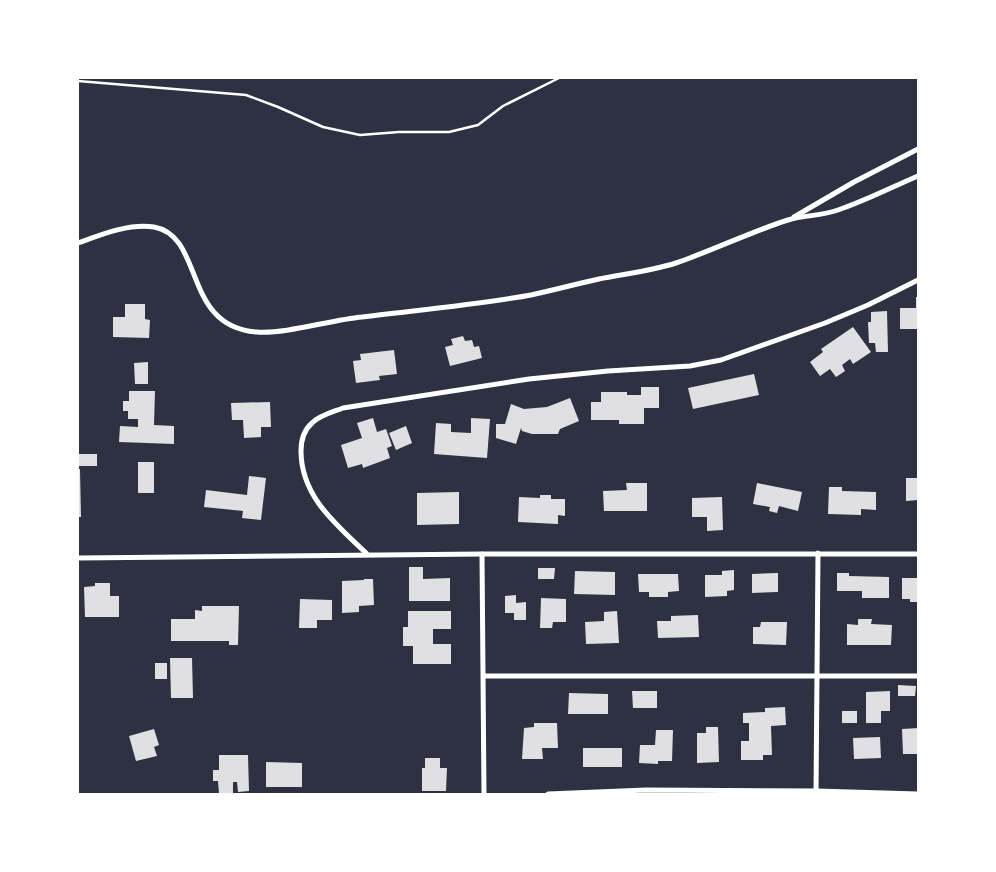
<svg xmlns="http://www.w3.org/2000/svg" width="996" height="872" viewBox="0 0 996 872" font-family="Arial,sans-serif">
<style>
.building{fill:#e0e0e3}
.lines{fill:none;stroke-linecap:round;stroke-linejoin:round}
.path{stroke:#fff;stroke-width:2.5}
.minor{stroke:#fff;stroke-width:5}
</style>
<rect width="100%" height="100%" fill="#2d3142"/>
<!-- building -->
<g class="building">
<polygon points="916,297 918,297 918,329 900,329 900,308 916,308"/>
<polygon points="125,304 145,304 145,319 150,320 149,338 113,337 113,317 125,317"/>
<polygon points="887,311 888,352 876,352 875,343 869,343 868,322 871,322 871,312"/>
<polygon points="853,327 871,352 853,364 850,359 842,365 845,371 836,377 830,369 820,376 810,362 823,352 821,349"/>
<polygon points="463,336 465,341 472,340 474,347 479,346 482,358 450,366 445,347 453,345 451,339"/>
<polygon points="394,350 397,374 379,376 380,380 356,383 353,361 361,360 360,354"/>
<polygon points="148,362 148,384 135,384 134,363"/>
<polygon points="754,374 759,395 693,409 688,388"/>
<polygon points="641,387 659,387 659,408 644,408 644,424 619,424 619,420 591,420 591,402 601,402 601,392 627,392 627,395 641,395"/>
<polygon points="129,391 155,391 154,425 174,426 174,444 119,442 120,426 138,427 138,419 128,419 128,411 123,411 123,401 129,401"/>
<polygon points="570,398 579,421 560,429 558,434 532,434 522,431 521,428 516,444 496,438 496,424 505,424 511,404 524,409 547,407"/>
<polygon points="270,402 271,427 261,427 261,437 244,438 243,420 232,420 231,403"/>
<polygon points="373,418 377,432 386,429 392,446 387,448 390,458 363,468 362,464 348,468 341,445 362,438 357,423"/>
<polygon points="471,418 490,419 487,458 434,454 436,423 451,424 451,432 471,433"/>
<polygon points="406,426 412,443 396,450 389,433"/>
<rect x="78" y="454" width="19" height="12"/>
<rect x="138" y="462" width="16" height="31"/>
<polygon points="78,469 80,469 81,517 78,517"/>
<polygon points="249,476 266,478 261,520 242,518 243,511 204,507 206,490 247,495"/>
<polygon points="906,478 918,478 918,500 906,501"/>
<polygon points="626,483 647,483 647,511 604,511 603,491 627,490"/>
<polygon points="757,483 802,492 798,511 779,506 777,513 769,511 770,507 753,504"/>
<polygon points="829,487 842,487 842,491 876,492 876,510 861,509 861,515 828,514"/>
<polygon points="459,492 459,524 417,525 417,493"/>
<polygon points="540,495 551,495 551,499 565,499 565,516 558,515 558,524 518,522 519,497 540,498"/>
<polygon points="722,497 723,530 707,531 707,517 692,517 692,498"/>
<polygon points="409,567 423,567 423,579 450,578 450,601 409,601"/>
<polygon points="538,568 555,568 554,579 538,579"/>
<polygon points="734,570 734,590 727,591 727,596 705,597 705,575 722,575 722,571"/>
<polygon points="575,571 615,572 615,595 574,594"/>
<polygon points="778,573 778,592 752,593 752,574"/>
<polygon points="837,573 849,573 849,576 889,577 889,598 862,598 862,591 837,591"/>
<polygon points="638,574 678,574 679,591 668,592 668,597 649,597 649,592 639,592"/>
<polygon points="902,578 918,578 918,602 910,602 910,599 902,599"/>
<polygon points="364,579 373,579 374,605 359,606 359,612 342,613 342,581 364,580"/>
<polygon points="95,583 110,583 110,596 119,596 119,617 85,617 84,587 95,586"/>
<polygon points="516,595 516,603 526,602 526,620 514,620 514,613 505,613 505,596"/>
<polygon points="541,598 566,599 566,622 553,622 552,628 540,628"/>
<polygon points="300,599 332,600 332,620 317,620 317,628 299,628"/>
<polygon points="202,606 239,606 238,645 229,645 229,641 171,641 171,619 195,619 195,610 202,611"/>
<polygon points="408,611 451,611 451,629 433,629 433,644 451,644 451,664 413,664 413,646 403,646 403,627 408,627"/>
<polygon points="617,611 619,643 586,644 585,622 604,621 604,612"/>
<polygon points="698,615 699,637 658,638 657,621 671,621 671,616"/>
<polygon points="858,619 872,619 871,624 892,625 891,645 847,645 847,624 858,625"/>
<polygon points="761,622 787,622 786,645 753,644 753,627 760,627"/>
<polygon points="170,658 192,658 193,698 171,698"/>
<rect x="155" y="663" width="12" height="16"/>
<polygon points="898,685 916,686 915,696 898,696"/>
<polygon points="632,691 657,691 657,708 633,708"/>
<polygon points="890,691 890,711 881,711 881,723 866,723 866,692"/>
<polygon points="569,693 608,694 608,714 568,714"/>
<polygon points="785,707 786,725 771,726 772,755 763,755 763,760 741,760 741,741 749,741 749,723 743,723 743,713 765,712 765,708"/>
<rect x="842" y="711" width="15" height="12"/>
<polygon points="534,723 557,723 558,748 542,748 543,759 522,759 524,728 534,727"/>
<polygon points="706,727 718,727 719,762 697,763 697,733 706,733"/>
<polygon points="918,728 918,754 903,754 902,729"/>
<polygon points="154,729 159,745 154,747 157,756 136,761 129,736"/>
<polygon points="656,730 673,730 672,761 658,761 658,764 639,763 640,745 655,745"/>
<polygon points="880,737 881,758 854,759 853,738"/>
<rect x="583" y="748" width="39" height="19"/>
<polygon points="219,755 248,755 249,791 238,792 237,782 233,782 233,794 219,794 218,781 213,781 213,770 219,770"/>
<polygon points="425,758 440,758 440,768 447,768 446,791 422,791 422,768 425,768"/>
<polygon points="266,762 302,763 302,787 266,787"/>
</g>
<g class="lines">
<!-- path -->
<polyline class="path" points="78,81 246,95 278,107 323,127 360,135 399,132 449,132 478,125 503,106 559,78"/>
<!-- minor -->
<g class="minor">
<polyline points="794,217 854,182 918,149"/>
<path d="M78 243C100 235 129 223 154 227 205 236 182 327 257 332 287 334 330 320 362 317 418 310 475 305 531 295 554 290 576 284 599 279 624 274 651 271 676 263 714 250 750 232 788 220 804 215 822 216 838 210 865 201 892 187 918 176"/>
<path d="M367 554C337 525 301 497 301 451 301 441 304 430 312 423 320 415 333 412 343 408L529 379 608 371 690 366 721 360 825 323 868 305 918 280"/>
<polyline points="482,554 484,794"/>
<polyline points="78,558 482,554 918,554"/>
<polyline points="484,676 918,676"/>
<polyline points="548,794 646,790 816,791 918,794"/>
<polyline points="816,794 818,553"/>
</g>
</g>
<!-- border -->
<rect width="996" height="872" fill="none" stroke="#ffffff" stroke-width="158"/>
</svg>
